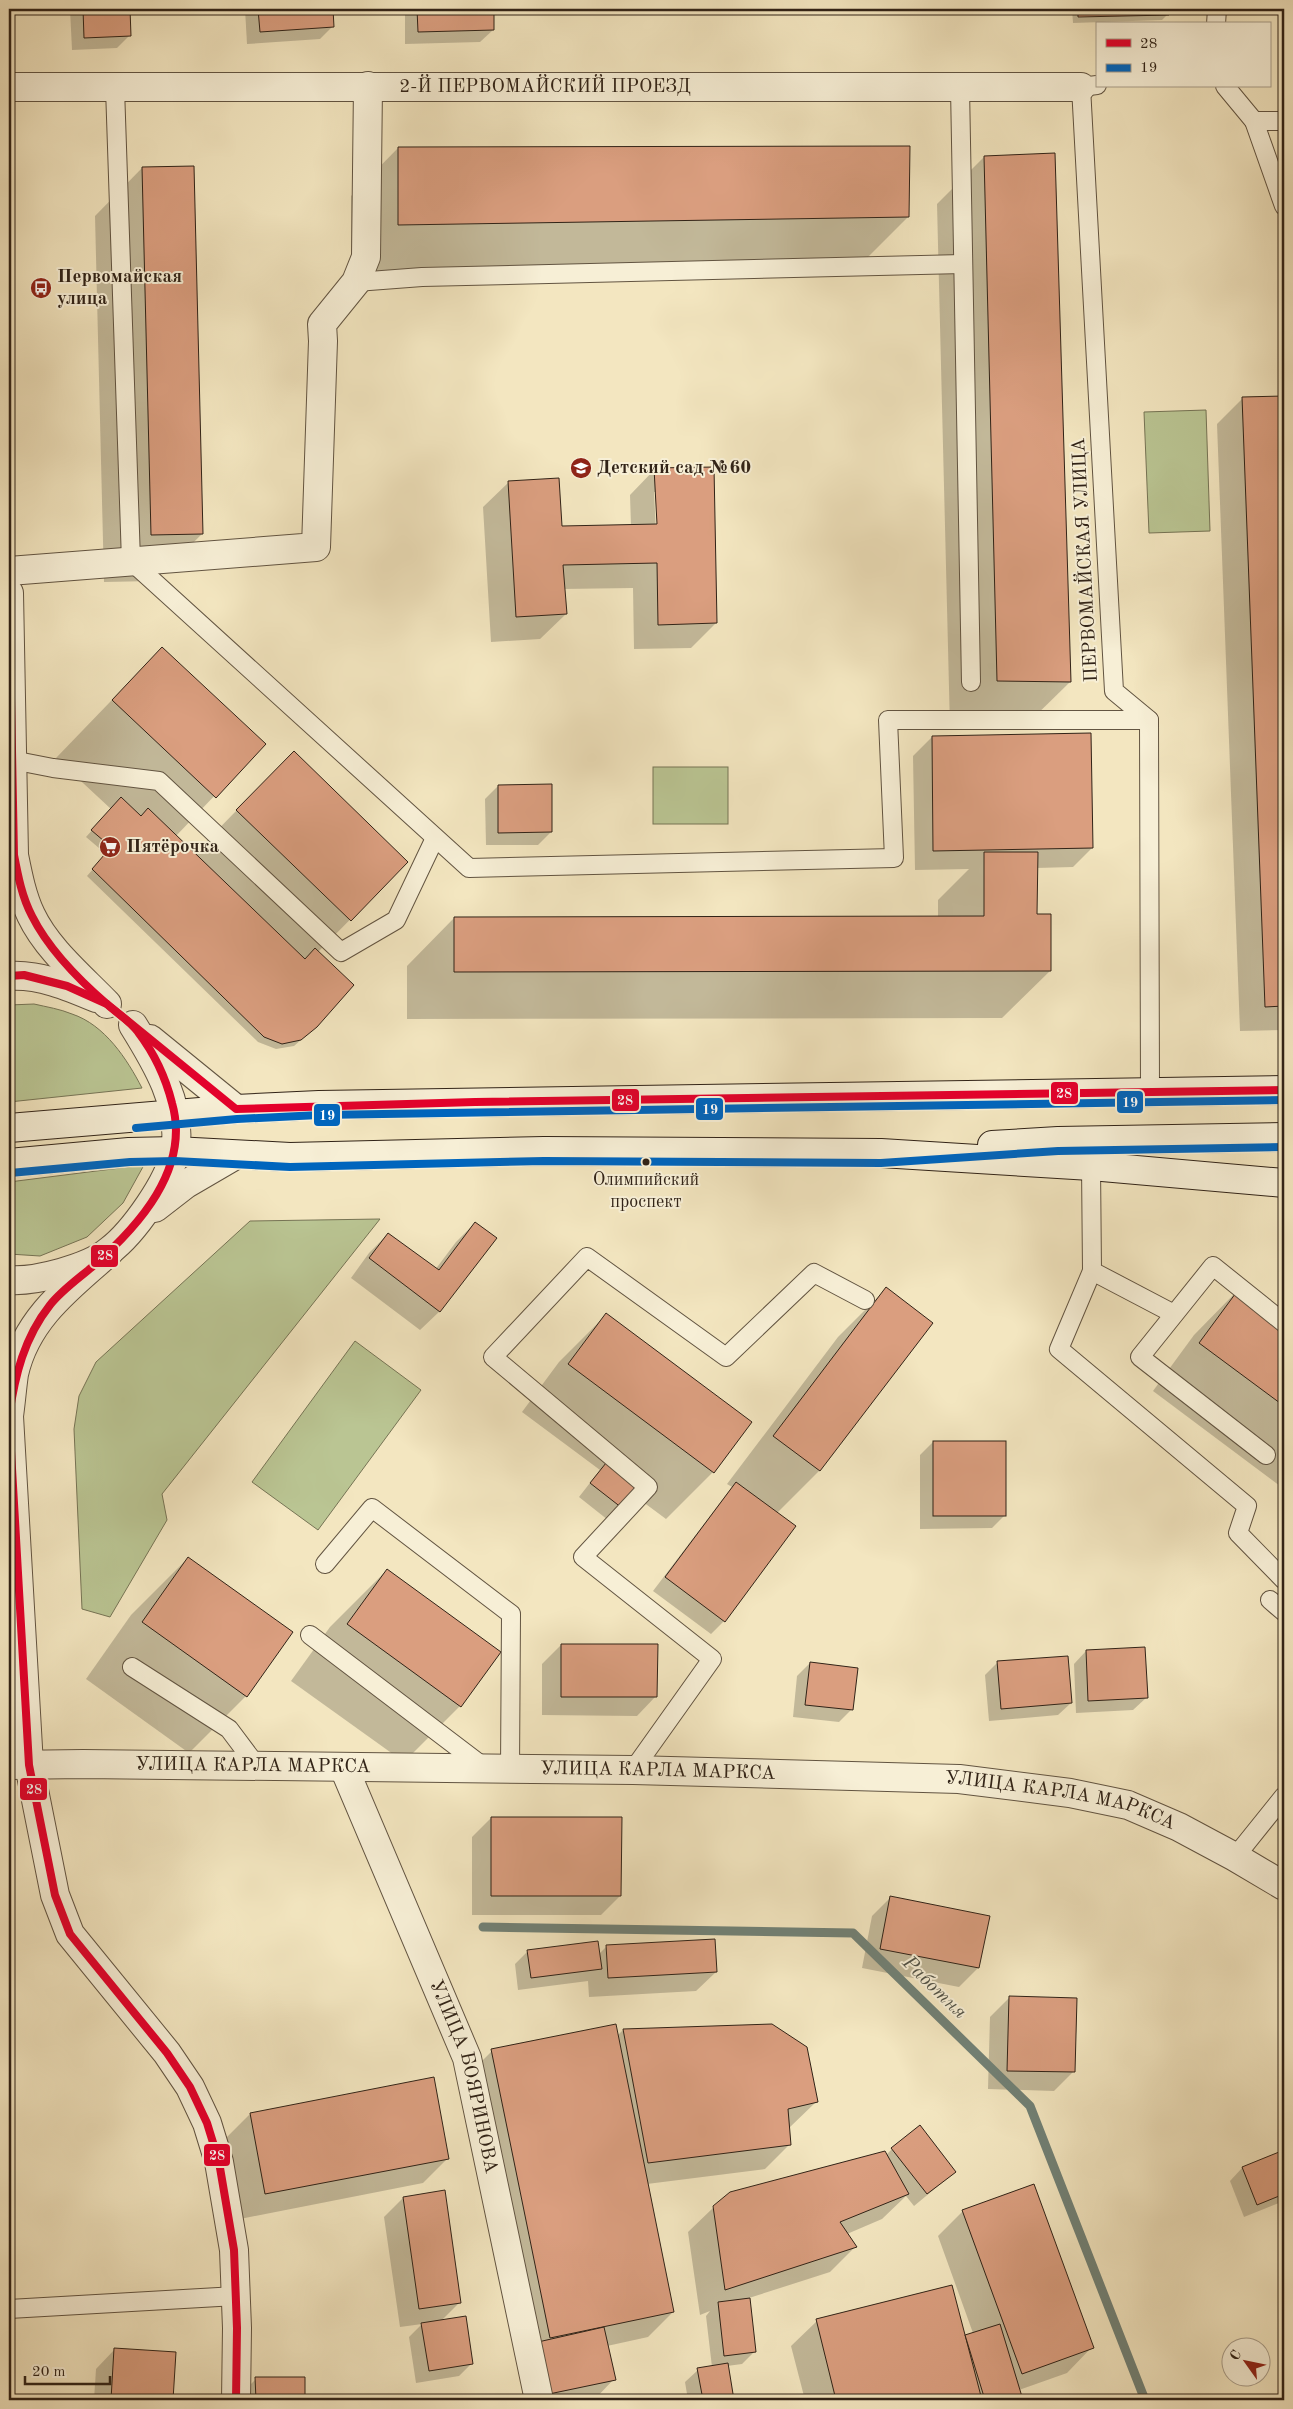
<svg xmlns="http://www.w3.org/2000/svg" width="1293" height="2409" viewBox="0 0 1293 2409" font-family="'Old Standard TT',serif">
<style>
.green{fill:#bac593;stroke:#767455}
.shadow{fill:#0003;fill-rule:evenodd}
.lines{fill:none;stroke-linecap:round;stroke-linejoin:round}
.stream{stroke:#718176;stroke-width:9}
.building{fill:#da9e7f;stroke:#312317}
.service-casing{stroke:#625441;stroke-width:20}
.minor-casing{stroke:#625441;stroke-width:30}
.tertiary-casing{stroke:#625441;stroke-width:30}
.secondary-casing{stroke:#312317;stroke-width:30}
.service{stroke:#f7efd6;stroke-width:18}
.minor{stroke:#f7efd6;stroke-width:28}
.tertiary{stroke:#f7efd6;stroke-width:28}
.secondary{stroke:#f7efd6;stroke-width:28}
.bus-1-casing{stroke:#f7efd6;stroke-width:11}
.bus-2-casing{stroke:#f7efd6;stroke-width:11}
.bus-1{stroke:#e4002b;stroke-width:8}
.bus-2{stroke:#0065bd;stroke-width:8}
.bus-dot{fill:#312317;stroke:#f7efd6;stroke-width:2}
.labels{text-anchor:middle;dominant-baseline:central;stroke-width:4;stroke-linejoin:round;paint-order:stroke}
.bus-label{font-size:18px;fill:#312317;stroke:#f7efd6}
.street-label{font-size:19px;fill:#312317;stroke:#f7efd6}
.poi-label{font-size:19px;font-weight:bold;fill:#312317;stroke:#f7efd6;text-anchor:start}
.water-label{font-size:20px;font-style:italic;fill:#515246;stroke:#f7efd6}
.line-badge{stroke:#f7efd6;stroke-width:2}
.badge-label{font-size:14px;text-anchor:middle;font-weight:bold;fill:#fff}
</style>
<rect width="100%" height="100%" fill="#f3e6c0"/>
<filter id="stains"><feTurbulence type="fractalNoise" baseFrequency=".004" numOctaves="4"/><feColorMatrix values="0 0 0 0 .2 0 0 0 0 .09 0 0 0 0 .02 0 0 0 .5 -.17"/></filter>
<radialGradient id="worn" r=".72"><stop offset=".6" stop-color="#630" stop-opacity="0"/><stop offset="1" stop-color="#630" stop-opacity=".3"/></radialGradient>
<!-- green -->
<g class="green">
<polygon points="1206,410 1210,531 1149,533 1144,412"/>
<rect x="653" y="767" width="75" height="57"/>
<path d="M34 1004C47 1007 60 1009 72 1014 105 1025 127 1059 142 1088L9 1102V1005Z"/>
<polygon points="144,1165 123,1203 87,1237 40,1256 9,1254 9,1182"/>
<polygon points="380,1219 162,1494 167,1520 110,1617 82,1609 74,1429 79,1396 96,1362 250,1221"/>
<polygon points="355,1341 421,1390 318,1530 252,1482"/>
</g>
<!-- shadow -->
<g class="shadow">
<polygon points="70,9 128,9 129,36 117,48 72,50"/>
<polygon points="245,9 332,9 333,26 320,39 247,44"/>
<polygon points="405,9 492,9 493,30 480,42 405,44"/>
<polygon points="1072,9 1168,9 1168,14 1162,20 1073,23"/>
<polygon points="398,148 908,217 861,264 351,272 351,196"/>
<polygon points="984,157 1070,682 1022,729 950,728 937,204"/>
<polygon points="142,168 202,534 154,581 104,582 95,216"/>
<polygon points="1284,398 1284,1030 1240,1031 1217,424 1242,399"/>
<path d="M655 469 716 623 691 648 634 649 633 588 563 589 566 614 540 639 491 642 483 507 509 482 560 528 631 526 630 495ZM654 492H657L658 530 656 531Z"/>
<polygon points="162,648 264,744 175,837 194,854 238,809 407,862 318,952 309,1033 294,1046 276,1049 258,1042 87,876 106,854 86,837 111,809 56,758"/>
<polygon points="932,737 1092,848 1073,867 1036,868 1036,915 1050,971 1002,1018 407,1019 407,966 454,918 938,917 938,900 969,869 915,870 913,756"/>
<polygon points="498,786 551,832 538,845 486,845 485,799"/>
<polygon points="475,1223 440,1311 420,1330 351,1278 369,1253 388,1234 435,1270 456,1242"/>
<polygon points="1241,1287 1284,1319 1284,1489 1153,1391 1194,1335"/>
<polygon points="886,1289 931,1323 819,1471 777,1513 794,1526 724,1621 711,1634 653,1591 732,1487 727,1484 838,1337"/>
<polygon points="606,1315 713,1472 666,1519 631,1493 608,1520 579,1497 600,1470 522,1412 559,1362"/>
<polygon points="933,1442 1004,1516 992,1528 920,1529 920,1455"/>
<polygon points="188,1558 246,1696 189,1753 86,1679 131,1615"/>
<polygon points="387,1570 460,1706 404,1762 291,1681 330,1627"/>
<polygon points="561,1645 656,1696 637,1716 542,1715 542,1664"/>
<polygon points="1086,1651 1146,1698 1133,1710 1076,1713 1074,1664"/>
<polygon points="998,1662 1071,1703 1058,1715 989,1721 985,1675"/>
<polygon points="810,1663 852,1709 839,1722 793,1717 797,1676"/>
<polygon points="491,1818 620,1896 601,1915 472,1915 472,1837"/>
<polygon points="891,1897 978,1968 959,1987 862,1968 872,1916"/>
<polygon points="607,1946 716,1972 696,1991 589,1997 588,1981 518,1990 515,1964 528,1951 599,1954"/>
<polygon points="1009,1998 1073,2072 1054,2091 988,2089 990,2017"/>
<polygon points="1284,2014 1284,2027 1281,2018"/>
<polygon points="623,2030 816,2102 789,2128 790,2144 765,2169 647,2184 673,2312 648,2337 607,2346 614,2379 595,2399 528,2400 467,2076 492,2051 617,2036"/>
<polygon points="250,2114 448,2158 423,2183 240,2219 225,2139"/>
<polygon points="892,2149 955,2172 914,2206 906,2196 882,2219 847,2234 855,2247 830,2272 749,2298 755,2351 742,2364 727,2366 733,2400 688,2400 685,2382 698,2370 712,2367 706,2316 710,2311 700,2315 688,2232 714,2207 886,2155"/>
<polygon points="1284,2152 1284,2201 1244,2217 1230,2181 1242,2168"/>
<polygon points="444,2192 460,2302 441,2321 472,2363 459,2376 416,2383 409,2337 422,2324 400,2327 384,2217 403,2198"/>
<polygon points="963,2211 1092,2347 1067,2373 1019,2390 1022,2400 805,2400 791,2346 817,2321 964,2337 973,2333 938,2236"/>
<polygon points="115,2349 174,2353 171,2400 94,2400 96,2369"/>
<polygon points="304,2378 304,2400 237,2400 237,2398 256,2379"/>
</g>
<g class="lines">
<!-- stream -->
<polyline class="stream" points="483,1927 853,1933 1030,2106 1145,2400"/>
</g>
<!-- building -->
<g class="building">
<polygon points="83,9 130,9 131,36 84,38"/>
<polygon points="258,9 333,9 334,27 260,32"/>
<polygon points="417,9 494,9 494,30 418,32"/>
<polygon points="1078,9 1169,9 1169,15 1078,17"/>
<polygon points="910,146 909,217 398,225 398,147"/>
<polygon points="1055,153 1071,682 997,681 984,156"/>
<polygon points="194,166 203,534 151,535 142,167"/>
<polygon points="1284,396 1284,1006 1265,1007 1242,397"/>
<polygon points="714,467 717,623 658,625 657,563 563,565 567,614 516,617 508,481 559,478 562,526 657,524 654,468"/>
<polygon points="162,647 266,744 216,798 112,700"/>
<polygon points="1091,733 1093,848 933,851 932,736"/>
<polygon points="294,751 408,862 351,921 236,810"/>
<polygon points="552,784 552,832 498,833 498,785"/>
<polygon points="121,797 141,816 148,808 305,959 315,948 354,985 317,1027 301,1040 282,1044 264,1037 92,869 111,847 91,830"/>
<polygon points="984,852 1038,852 1037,914 1051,914 1051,971 454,972 454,917 984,916"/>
<polygon points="475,1222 497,1238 440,1312 369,1258 388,1233 439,1270"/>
<polygon points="1241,1286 1284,1317 1284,1406 1199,1343"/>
<polygon points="886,1287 933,1323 820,1471 773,1436"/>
<polygon points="606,1313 752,1422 714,1473 568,1364"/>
<rect x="933" y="1441" width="73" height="75"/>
<polygon points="610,1458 642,1483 622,1508 590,1483"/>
<polygon points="736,1482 796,1526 725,1622 665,1577"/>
<polygon points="188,1557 293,1632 247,1697 142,1622"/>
<polygon points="387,1569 501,1652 461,1707 347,1624"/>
<polygon points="561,1644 658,1644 657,1697 561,1697"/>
<polygon points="1145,1647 1148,1698 1088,1701 1086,1650"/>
<polygon points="1068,1656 1072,1703 1001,1709 997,1661"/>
<polygon points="810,1662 858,1668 853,1710 805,1705"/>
<polygon points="491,1817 622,1817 621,1896 491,1896"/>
<polygon points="890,1896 990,1916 979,1968 880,1949"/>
<polygon points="715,1939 717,1972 608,1978 606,1945"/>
<polygon points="598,1941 602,1969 531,1978 527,1950"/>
<polygon points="1009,1996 1077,1998 1075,2072 1007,2071"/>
<polygon points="616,2024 674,2312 550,2338 491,2049"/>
<polygon points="772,2024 807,2047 818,2102 788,2109 791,2145 648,2163 623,2029"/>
<polygon points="434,2077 449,2159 265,2194 250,2113"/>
<polygon points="920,2125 956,2172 927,2194 891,2148"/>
<polygon points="1284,2150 1284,2194 1257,2205 1242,2167"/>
<polygon points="885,2151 909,2194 840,2222 857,2247 725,2290 713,2206 730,2192"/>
<polygon points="1034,2184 1094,2348 1022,2374 962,2210"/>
<polygon points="445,2190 461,2303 419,2309 403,2197"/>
<polygon points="952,2285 982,2400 836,2400 816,2319"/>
<polygon points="750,2298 756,2352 724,2356 718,2302"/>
<polygon points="466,2316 473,2364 429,2371 421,2323"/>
<polygon points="1000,2324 1023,2400 985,2400 965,2335"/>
<polygon points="604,2327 616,2380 549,2394 538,2342"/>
<polygon points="114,2348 176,2352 173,2400 111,2400"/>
<polygon points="728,2363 734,2400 703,2400 697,2368"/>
<polygon points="255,2377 305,2377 305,2400 256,2400"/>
<rect x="9" y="2395" width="11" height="5"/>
</g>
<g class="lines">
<!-- service casing -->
<g class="service-casing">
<g id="service">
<polyline points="1216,24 1217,9"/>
<polyline points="1097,85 1081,87 1114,691 1149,720 1150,1092"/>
<polyline points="1225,86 1254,121 1284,121"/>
<polyline points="115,88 131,561 469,868 894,858 888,720 1149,720"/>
<polyline points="960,88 971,682"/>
<polyline points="1254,121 1284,206"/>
<polyline points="356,282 422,277 963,264"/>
<polyline points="12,760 53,768 159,781 341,952 396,920 435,838"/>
<polyline points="1091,1166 1092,1271 1174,1314"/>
<polyline points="1092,1271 1059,1349 1247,1506 1238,1533 1284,1580"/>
<polyline points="1266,1455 1140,1357 1213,1266 1284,1323"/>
<polyline points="325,1564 372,1508 511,1614 510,1769"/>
<polyline points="1270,1600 1284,1612"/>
<polyline points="310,1635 485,1768"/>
<polyline points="132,1667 229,1729 256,1765"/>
<polyline points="633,1770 712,1659 583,1557 648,1487 493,1357 587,1257 726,1357 814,1273 865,1300"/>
<polyline points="1235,1857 1284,1796"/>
<polyline points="9,2309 236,2296"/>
</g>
</g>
<!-- minor casing -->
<g class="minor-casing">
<g id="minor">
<path id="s1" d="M9 87H1081"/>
<polyline points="9,571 316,547 323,341 322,324 356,282 366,257 368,86"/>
<path id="s2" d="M9 1765 83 1764 633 1770 959 1779 1070 1793 1128 1805 1179 1827 1235 1857 1284 1886"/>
<path id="s3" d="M344 1768 467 2058 539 2400"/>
</g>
</g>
<!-- tertiary casing -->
<g class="tertiary-casing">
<g id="tertiary">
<path d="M9 593 14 855C18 875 22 896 31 915 47 949 81 977 107 1004"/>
<path d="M9 976C39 974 68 986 96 998"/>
<polyline points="150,1039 236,1109"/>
<polyline points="155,1208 186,1184 234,1156"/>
<path d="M109 1252C69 1287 26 1319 14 1374 12 1388 11 1402 9 1416L29 1765 55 1895 70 1934 167 2053 190 2087 207 2123 219 2162 234 2250 237 2328 236 2400"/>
<path d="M9 1280C35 1282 89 1268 109 1251 133 1233 170 1181 175 1151 183 1106 156 1062 133 1025"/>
</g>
</g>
<!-- secondary casing -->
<g class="secondary-casing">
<g id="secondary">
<polyline points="9,1128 236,1109 319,1105 1284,1090"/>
<polyline points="992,1145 1058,1141 1284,1137"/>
<polyline points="9,1163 129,1152 175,1151 290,1157 544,1151 881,1153 1091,1166 1284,1183"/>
</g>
</g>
<!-- service -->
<use href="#service" class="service"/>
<!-- minor -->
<use href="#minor" class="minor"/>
<!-- tertiary -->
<use href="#tertiary" class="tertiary"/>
<!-- secondary -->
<use href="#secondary" class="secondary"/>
<!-- bus-1 casing -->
<g class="bus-1-casing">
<g id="bus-1">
<path d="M9 593 14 855C18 876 22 897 32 916 49 950 79 980 108 1005 118 1014 130 1021 138 1032 154 1053 166 1079 172 1103 191 1169 138 1227 92 1267 78 1279 62 1290 50 1305 24 1338 15 1375 9 1416L29 1765 55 1895 70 1934 167 2053 190 2087 207 2123 219 2162 234 2250 237 2328 236 2400"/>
<polyline points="9,976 24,975 67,986 107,1004 236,1109 475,1102 1284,1090"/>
</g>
</g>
<!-- bus-2 casing -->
<g class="bus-2-casing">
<g id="bus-2">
<polyline points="136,1128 237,1119 319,1115 1284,1100"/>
<polyline points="10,1173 130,1162 175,1161 290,1167 544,1161 881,1163 1058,1151 1284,1147"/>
</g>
</g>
<!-- bus-1 -->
<use href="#bus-1" class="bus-1"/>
<!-- bus-2 -->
<use href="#bus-2" class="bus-2"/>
</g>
<!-- icons -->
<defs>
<g id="bus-disc" transform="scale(1.125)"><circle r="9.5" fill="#8f2418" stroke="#f7efd6"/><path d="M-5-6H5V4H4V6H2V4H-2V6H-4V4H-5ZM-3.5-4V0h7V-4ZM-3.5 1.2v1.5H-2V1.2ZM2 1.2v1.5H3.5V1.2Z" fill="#fff"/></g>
<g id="school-disc" transform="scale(1.125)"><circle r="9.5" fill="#8f2418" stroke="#f7efd6"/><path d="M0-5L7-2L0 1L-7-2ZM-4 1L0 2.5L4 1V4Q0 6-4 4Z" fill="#fff"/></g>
<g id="supermarket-disc" transform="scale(1.125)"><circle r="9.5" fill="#8f2418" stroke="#f7efd6"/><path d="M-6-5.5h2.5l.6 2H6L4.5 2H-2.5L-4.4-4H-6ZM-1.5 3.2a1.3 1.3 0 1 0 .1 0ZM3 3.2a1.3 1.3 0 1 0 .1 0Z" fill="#fff"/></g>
</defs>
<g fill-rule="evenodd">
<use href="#bus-disc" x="41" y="288"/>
<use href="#school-disc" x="581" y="468"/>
<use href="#supermarket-disc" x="110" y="847"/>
</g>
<!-- markers -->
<circle class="bus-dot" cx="646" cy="1162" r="4.5"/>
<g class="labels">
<!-- bus labels -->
<g class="bus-label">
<text x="646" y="1180">Олимпийский<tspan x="646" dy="22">проспект</tspan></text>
</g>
<!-- street labels -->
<g class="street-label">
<text stroke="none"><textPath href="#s1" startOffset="536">2-Й ПЕРВОМАЙСКИЙ ПРОЕЗД</textPath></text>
<text transform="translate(1086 560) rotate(-93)">ПЕРВОМАЙСКАЯ УЛИЦА</text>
<text stroke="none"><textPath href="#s2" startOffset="244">УЛИЦА КАРЛА МАРКСА</textPath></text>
<text stroke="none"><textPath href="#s2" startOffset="649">УЛИЦА КАРЛА МАРКСА</textPath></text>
<text stroke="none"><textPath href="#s2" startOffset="1054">УЛИЦА КАРЛА МАРКСА</textPath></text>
<text stroke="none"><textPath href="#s3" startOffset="332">УЛИЦА БОЯРИНОВА</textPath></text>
</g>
<!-- poi labels -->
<g class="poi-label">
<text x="57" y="277">Первомайская<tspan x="57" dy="22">улица</tspan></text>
<text x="597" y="468">Детский сад №60</text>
<text x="126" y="847">Пятёрочка</text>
</g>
<!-- water labels -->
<g class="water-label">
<text transform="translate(934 1988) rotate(44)">Работня</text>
</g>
</g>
<g class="line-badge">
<rect x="1050" y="1081" width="29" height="24" rx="5" fill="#e4002b"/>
<rect x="611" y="1088" width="29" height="24" rx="5" fill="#e4002b"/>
<rect x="1116" y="1090" width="28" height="24" rx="5" fill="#0065bd"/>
<rect x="695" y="1097" width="29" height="24" rx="5" fill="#0065bd"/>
<rect x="313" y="1103" width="28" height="24" rx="5" fill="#0065bd"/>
<rect x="90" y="1244" width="29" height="24" rx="5" fill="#e4002b"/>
<rect x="19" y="1777" width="29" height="24" rx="5" fill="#e4002b"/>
<rect x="203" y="2143" width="28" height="24" rx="5" fill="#e4002b"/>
</g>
<g class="badge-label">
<text x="1064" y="1098">28</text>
<text x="625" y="1105">28</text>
<text x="1130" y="1107">19</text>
<text x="710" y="1114">19</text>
<text x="327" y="1120">19</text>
<text x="105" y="1260">28</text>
<text x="34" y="1794">28</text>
<text x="217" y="2160">28</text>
</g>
<!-- margin -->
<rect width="1293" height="2409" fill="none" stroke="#f3e6c0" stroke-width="30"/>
<rect x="10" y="10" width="1273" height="2389" fill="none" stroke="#312317" stroke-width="2.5"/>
<rect x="15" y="15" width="1263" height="2379" fill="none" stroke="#312317"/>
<!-- legend -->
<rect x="1096" y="22" width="175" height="65" fill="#f7efd6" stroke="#a89d8a"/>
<rect x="1106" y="39" width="25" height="8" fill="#e4002b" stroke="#a89d8a"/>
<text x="1140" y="48" font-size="15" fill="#312317">28</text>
<rect x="1106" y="64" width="25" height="8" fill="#0065bd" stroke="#a89d8a"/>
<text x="1140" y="72" font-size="15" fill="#312317">19</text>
<!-- north arrow -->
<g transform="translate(1246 2362) rotate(303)"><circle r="24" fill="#f7efd6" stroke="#a89d8a"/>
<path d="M0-4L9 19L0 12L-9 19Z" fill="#8f2418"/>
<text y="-8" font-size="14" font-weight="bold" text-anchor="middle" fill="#312317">С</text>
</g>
<!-- scale -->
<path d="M25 2376v8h85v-8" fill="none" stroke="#312317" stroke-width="2.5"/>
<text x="32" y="2376" font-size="15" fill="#312317" stroke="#f7efd6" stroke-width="4" paint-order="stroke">20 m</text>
<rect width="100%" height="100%" filter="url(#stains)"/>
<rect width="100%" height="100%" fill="url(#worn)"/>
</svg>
